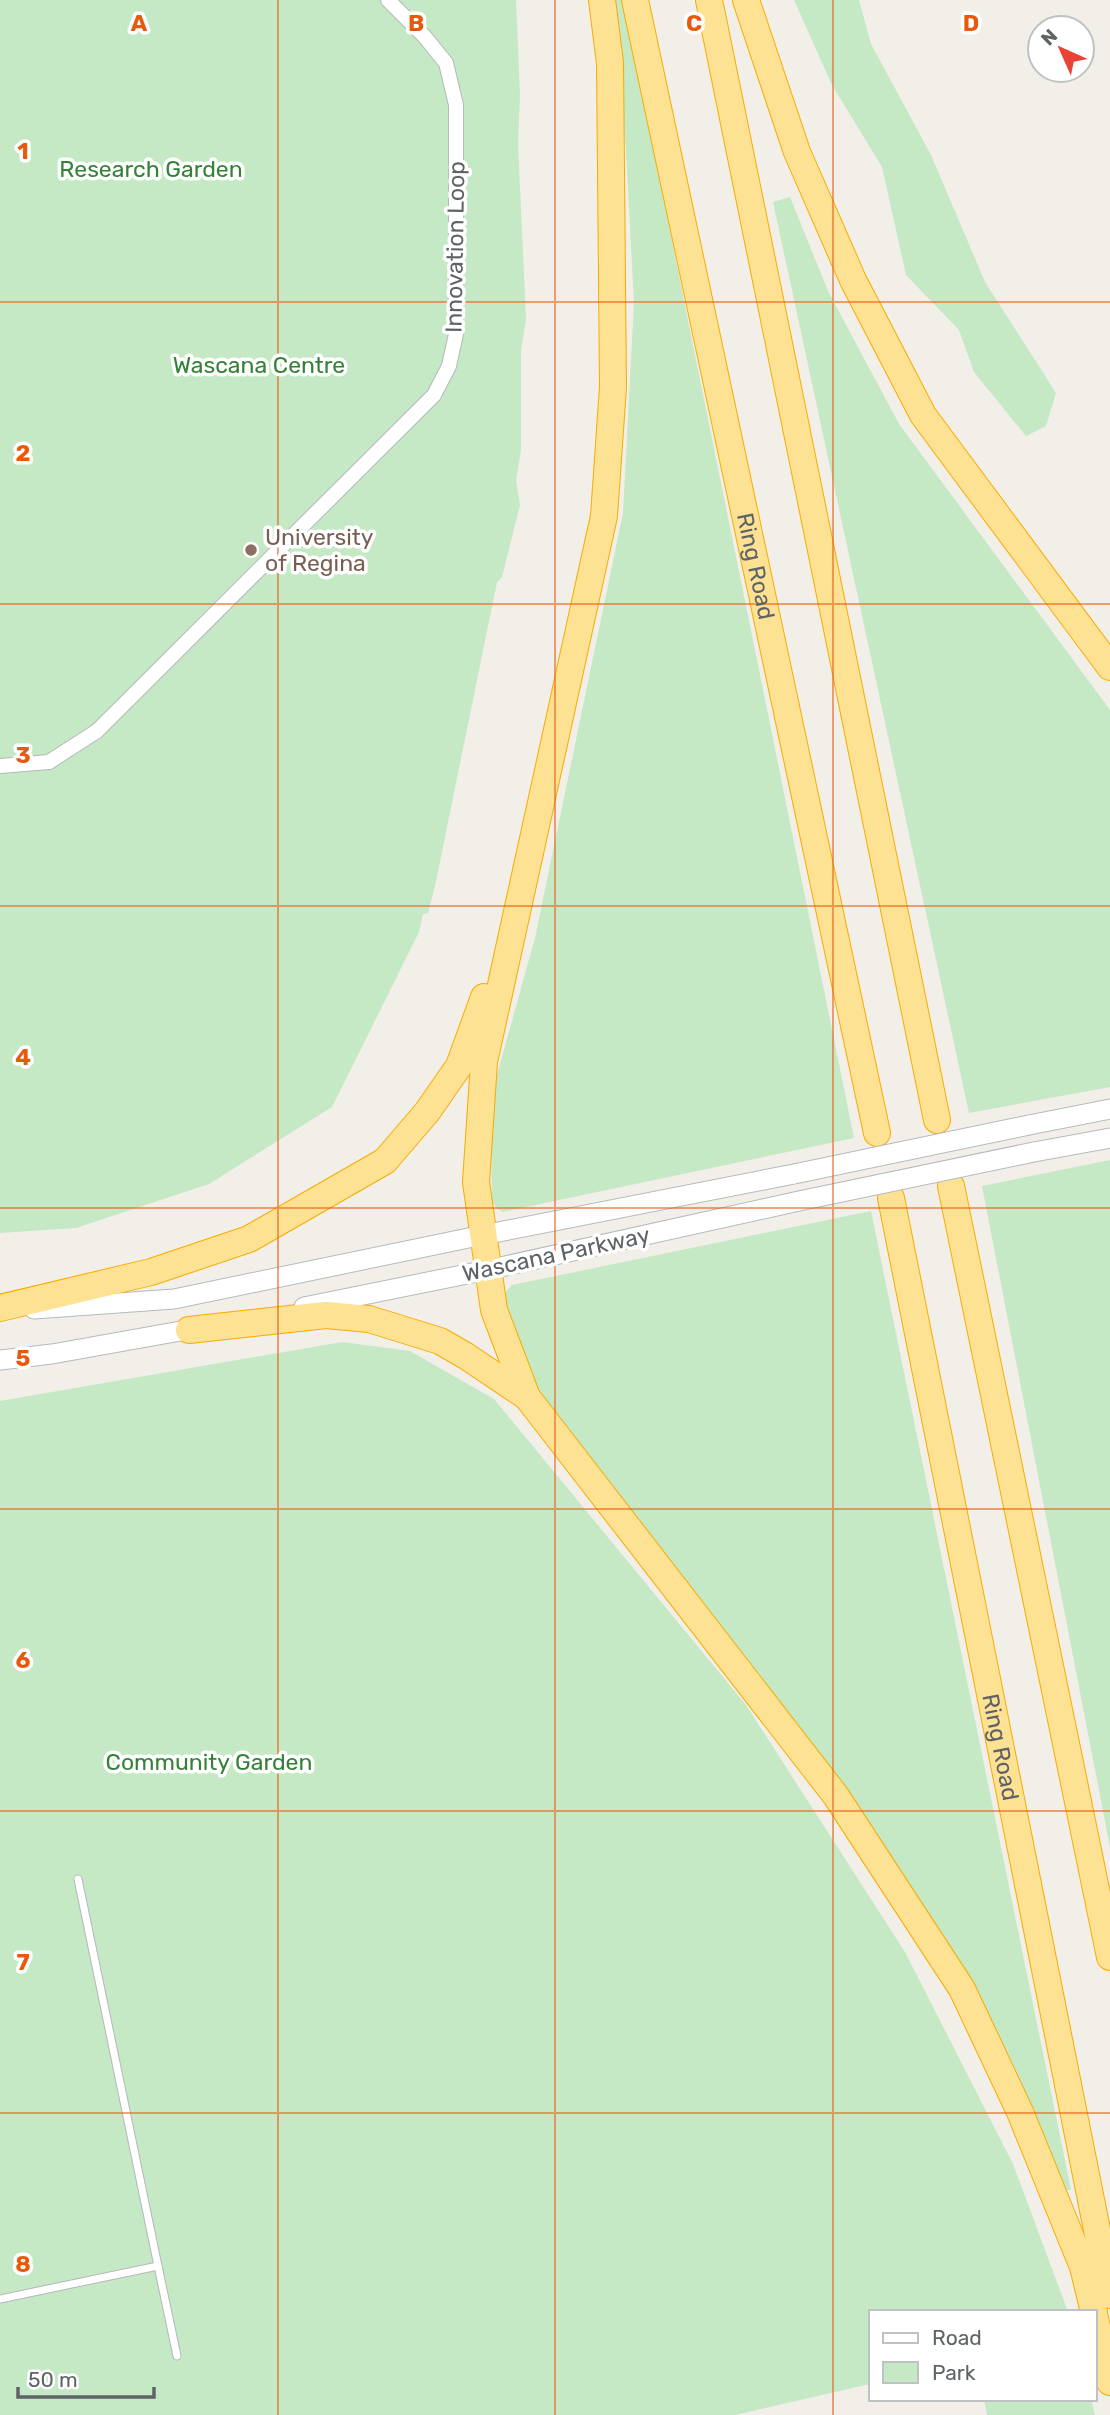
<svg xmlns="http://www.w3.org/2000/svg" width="1110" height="2415" viewBox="0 0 1110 2415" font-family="Rubik,sans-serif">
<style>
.green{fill:#c5e8c5}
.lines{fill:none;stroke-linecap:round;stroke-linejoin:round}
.lane-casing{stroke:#b5b8bc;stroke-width:9}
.street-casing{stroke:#b5b8bc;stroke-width:16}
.secondary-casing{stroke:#b6babf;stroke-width:21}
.highway-casing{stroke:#f9ab00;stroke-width:28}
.lane{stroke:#fff;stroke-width:7}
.street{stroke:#fff;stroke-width:14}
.secondary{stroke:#fff;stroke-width:19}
.highway{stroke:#fde293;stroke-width:26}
.secondary-bridge-casing{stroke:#b6babf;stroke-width:21;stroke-linecap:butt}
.secondary-bridge{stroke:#fff;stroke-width:19}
.grid{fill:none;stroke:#e8590c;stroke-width:2;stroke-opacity:0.55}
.education-dot{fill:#8d6e63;stroke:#fff;stroke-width:2.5}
.labels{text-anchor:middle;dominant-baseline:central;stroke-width:7;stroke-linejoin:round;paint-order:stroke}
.park-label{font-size:23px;fill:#348238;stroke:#fff}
.street-label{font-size:23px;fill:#5f6368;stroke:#fff}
.education-label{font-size:23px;fill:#785e54;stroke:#fff;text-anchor:start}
.grid-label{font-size:23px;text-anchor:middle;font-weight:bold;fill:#e8590c;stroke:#fff;stroke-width:7;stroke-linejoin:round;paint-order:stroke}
</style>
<rect width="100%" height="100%" fill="#f1efe8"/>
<!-- green -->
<g class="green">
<polygon points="0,0 516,0 520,95 518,144 526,319 521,351 521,450 516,480 520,505 502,577 497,582 435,886 428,913 423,914 419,932 332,1107 209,1184 76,1228 0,1233"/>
<polygon points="609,0 623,0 854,1138 502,1212 492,1203 490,1100 535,938 623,513 634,302 625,133"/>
<polygon points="794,0 859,0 871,44 931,155 985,282 1056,393 1046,426 1026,436 974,372 959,330 906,275 882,167 832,85"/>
<polygon points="790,197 828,291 899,424 1110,710 1110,1087 969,1113 773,202"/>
<polygon points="1110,1160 1110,1847 982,1186"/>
<polygon points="871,1211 1071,2190 1061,2190 961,1971 540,1396 502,1296 512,1285"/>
<polygon points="342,1342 410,1351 494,1399 746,1705 905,1952 1013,2164 1068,2312 870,2312 870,2384 735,2415 0,2415 0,1401"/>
<polygon points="984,2399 1091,2399 1095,2415 987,2415"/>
</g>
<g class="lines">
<!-- lane casing -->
<g class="lane-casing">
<g id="lane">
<polyline points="158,2266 177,2356"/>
<polyline points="0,2299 158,2266 78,1879"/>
</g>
</g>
<!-- street casing -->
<g class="street-casing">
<polyline id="street" points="0,766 49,762 97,731 434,395 449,366 456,334 456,105 446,63 425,37 388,0"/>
</g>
<!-- secondary casing -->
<g class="secondary-casing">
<g id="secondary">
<polyline points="1029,1125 1110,1109"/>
<polyline points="1034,1152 1110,1138"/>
<polyline points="304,1307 487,1270 799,1201"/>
<polyline points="34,1309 174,1299 483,1235 794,1174"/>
<polyline points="0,1360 52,1354 203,1327"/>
</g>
</g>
<!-- highway casing -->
<g class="highway-casing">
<g id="highway">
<polyline points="602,0 610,63 613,387 604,516 484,1062 476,1182 494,1310 527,1397 836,1796 962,1989 1020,2112 1083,2267 1094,2312"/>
<path id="s1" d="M635 0 877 1133"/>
<polyline points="709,0 937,1120"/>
<polyline points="746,0 797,152 853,280 923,415 1110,667"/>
<polyline points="951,1186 1110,1957"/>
<path id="s2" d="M891 1198 1110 2295"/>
<polyline points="0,1308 151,1272 249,1239 385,1161 427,1112 459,1066 484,997"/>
<polyline points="189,1330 326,1315 369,1319 440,1341 466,1356 527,1397"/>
<polyline points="1094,2314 1110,2382"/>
</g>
</g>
<!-- lane -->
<use href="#lane" class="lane"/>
<!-- street -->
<use href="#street" class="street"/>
<!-- secondary -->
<use href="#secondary" class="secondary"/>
<!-- highway -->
<use href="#highway" class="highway"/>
<!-- secondary-bridge casing -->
<g class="secondary-bridge-casing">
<g id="secondary-bridge">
<polyline points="794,1174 1029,1125"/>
<polyline points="799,1201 1034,1152"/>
</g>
</g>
<!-- secondary-bridge -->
<use href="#secondary-bridge" class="secondary-bridge"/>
</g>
<!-- grid -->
<path class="grid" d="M278 0V2415M555 0V2415M833 0V2415M0 302H1110M0 604H1110M0 906H1110M0 1208H1110M0 1509H1110M0 1811H1110M0 2113H1110"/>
<!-- markers -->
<circle class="education-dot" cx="251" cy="550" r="7"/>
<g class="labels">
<!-- park labels -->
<g class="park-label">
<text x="151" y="169">Research Garden</text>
<text x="259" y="365">Wascana Centre</text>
<text x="209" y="1762">Community Garden</text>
</g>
<!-- street labels -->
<g class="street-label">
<text transform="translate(455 247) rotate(-89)">Innovation Loop</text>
<text stroke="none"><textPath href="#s1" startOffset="579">Ring Road</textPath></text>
<text transform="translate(556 1254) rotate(-12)">Wascana Parkway</text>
<text stroke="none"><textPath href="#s2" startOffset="560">Ring Road</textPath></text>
</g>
<!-- education labels -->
<g class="education-label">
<text x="265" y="537">University<tspan x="265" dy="26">of Regina</tspan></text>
</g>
</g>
<g class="grid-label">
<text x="139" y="31">A</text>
<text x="416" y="31">B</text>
<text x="694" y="31">C</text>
<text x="971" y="31">D</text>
<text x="23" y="159">1</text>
<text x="23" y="461">2</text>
<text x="23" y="763">3</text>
<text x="23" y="1065">4</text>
<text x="23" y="1366">5</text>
<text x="23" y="1668">6</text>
<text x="23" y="1970">7</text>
<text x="23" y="2272">8</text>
</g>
<!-- legend -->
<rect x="869" y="2310" width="228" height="91" fill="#ffffff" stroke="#bfc1c3" stroke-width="2"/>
<rect x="883" y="2333" width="35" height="10" fill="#ffffff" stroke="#bfc1c3" stroke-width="2"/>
<text x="932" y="2345" font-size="21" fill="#5f6368">Road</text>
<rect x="883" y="2362" width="35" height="21" fill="#c5e8c5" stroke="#bfc1c3" stroke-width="2"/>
<text x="932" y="2380" font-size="21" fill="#5f6368">Park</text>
<!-- north arrow -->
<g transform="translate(1061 49) rotate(315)"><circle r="33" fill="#ffffff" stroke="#bfc1c3" stroke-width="2"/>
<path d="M0-5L12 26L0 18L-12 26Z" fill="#ea4335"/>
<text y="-10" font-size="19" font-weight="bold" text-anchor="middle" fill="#5f6368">N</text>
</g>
<!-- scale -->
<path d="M18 2387v10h136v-10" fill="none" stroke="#5f6368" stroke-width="3.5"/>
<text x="28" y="2387" font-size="21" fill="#5f6368" stroke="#ffffff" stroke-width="5" paint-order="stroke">50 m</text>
</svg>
